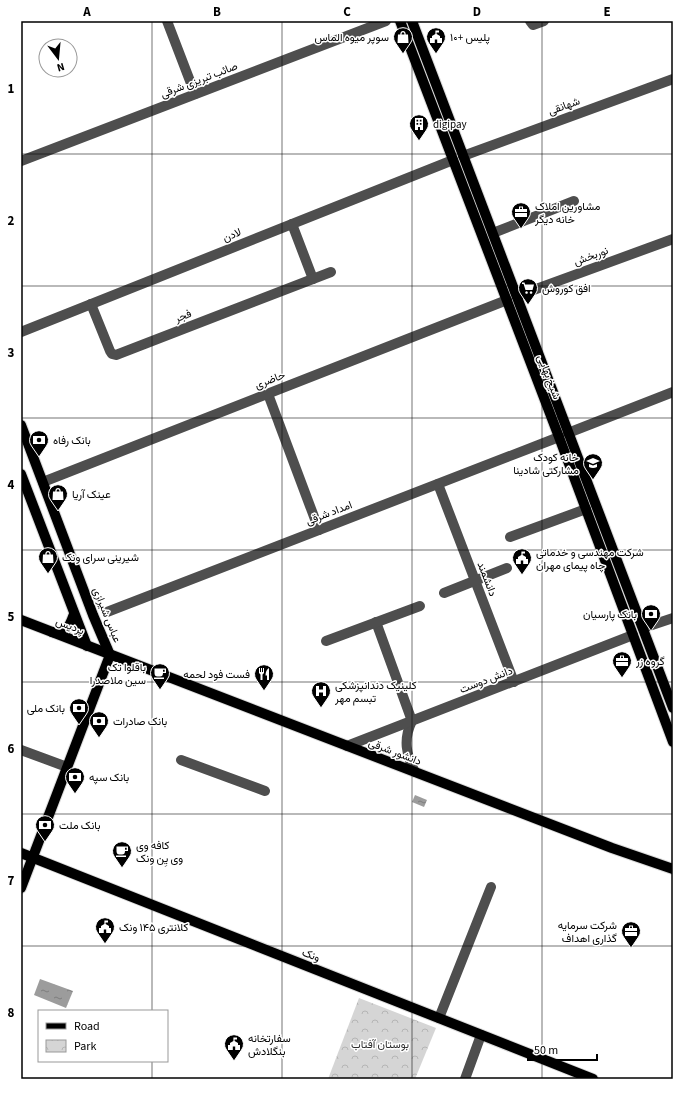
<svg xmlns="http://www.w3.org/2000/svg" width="694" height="1100" viewBox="0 0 694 1100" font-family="'Source Sans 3',Vazirmatn,sans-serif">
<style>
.park{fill:url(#park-crowns)}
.water{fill:url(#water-ripples)}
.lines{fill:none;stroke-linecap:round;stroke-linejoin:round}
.major-casing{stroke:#dbdbdb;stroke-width:12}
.minor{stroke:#4e4e4e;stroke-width:10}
.major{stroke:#000;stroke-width:10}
.grid{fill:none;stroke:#000;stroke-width:1;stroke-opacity:0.55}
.labels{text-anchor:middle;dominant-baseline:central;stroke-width:3;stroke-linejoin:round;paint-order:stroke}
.poi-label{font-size:11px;fill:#000;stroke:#fff;text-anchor:start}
.street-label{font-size:11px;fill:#000;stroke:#fff}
.park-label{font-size:11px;fill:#2c2c2c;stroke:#fff}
.neatline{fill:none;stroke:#000;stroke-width:1.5}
.grid-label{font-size:13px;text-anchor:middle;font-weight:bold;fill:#000}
</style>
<defs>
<pattern id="park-crowns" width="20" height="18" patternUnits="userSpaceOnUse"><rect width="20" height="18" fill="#d5d5d5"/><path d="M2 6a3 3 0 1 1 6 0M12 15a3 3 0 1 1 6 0" fill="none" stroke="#b5b5b5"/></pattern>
<pattern id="water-ripples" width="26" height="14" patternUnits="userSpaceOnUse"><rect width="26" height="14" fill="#9c9c9c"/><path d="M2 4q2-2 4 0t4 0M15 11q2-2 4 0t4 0" fill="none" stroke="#7d7d7d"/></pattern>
</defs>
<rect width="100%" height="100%" fill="#fff"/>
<!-- park -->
<polygon class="park" points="359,998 436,1028 415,1079 328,1079"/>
<!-- water -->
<g class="water">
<polygon points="415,795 427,800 424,807 412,802"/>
<polygon points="40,979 73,991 66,1008 34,995"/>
</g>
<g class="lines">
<!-- major casing -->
<g class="major-casing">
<g id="major">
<polyline points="400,21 559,437 673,742"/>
<polyline points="412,21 673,708"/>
<polyline points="21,425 93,615 110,655 21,888"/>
<polyline points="21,474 87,646"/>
<polyline points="21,620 612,848 673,869"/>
<path d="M52 632C67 635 70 625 74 614"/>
<polyline points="21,853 593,1079"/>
</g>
</g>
<!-- minor -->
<g class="minor">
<polyline points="167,21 195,94"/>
<polyline points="530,21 533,25 544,21"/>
<polyline points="463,156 673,79"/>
<polyline points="21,161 386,21"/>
<polyline points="292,224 313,279"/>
<polyline points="493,233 574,201"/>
<polyline points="517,296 673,239"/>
<polyline points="91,304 110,351 112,354 116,355 331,272"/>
<polyline points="21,332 453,160"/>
<polyline points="268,394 319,530"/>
<polyline points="568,433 673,392"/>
<polyline points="43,482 507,300"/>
<polyline points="438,484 514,682"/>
<polyline points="510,537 586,509"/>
<polyline points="444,593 507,568"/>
<polyline points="107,612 559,437"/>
<path d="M376 622 412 721C403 739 406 755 415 772"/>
<polyline points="643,628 673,618"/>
<polyline points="326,641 420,606"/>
<polyline points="347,746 633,635"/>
<polyline points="21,750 67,767"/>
<polyline points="181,760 265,791"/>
<polyline points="439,1018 491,887"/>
<polyline points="465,1079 481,1035"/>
</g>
<!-- major -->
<use href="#major" class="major"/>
</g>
<!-- grid -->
<path class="grid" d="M152 21V1011M282 21V1079M412 21V1079M542 21V1079M21 154H673M21 286H673M21 418H673M21 550H673M21 682H673M21 814H673M21 946H673M152 1061V1079"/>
<!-- icons -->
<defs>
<g id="shop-pin" transform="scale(1)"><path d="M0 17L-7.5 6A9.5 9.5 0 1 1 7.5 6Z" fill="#000" stroke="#fff"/><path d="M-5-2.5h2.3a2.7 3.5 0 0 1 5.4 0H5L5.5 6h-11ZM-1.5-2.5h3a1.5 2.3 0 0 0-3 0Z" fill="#fff"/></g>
<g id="civic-pin" transform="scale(1)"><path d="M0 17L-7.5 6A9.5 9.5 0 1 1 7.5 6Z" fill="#000" stroke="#fff"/><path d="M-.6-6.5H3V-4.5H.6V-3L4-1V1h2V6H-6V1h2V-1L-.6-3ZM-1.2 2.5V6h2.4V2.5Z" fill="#fff"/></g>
<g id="building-pin" transform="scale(1)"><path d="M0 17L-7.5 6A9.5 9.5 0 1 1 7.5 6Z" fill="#000" stroke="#fff"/><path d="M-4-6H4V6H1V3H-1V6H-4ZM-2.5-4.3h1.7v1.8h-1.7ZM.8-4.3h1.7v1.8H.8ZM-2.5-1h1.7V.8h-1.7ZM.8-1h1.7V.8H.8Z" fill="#fff"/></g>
<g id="office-pin" transform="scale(1)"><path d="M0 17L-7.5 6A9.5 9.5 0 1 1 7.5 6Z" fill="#000" stroke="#fff"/><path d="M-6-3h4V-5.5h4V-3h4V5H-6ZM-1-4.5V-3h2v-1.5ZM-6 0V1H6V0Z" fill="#fff"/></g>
<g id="supermarket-pin" transform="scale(1)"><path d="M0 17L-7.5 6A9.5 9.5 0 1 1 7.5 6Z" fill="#000" stroke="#fff"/><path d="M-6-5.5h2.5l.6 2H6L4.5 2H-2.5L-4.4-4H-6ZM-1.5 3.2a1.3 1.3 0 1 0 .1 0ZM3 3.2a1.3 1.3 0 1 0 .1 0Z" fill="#fff"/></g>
<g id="bank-pin" transform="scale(1)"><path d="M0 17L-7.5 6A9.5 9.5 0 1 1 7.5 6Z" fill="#000" stroke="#fff"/><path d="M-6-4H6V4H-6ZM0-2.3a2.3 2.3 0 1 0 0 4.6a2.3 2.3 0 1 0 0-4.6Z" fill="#fff"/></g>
<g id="school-pin" transform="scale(1)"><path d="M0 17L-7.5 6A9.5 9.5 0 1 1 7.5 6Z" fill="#000" stroke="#fff"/><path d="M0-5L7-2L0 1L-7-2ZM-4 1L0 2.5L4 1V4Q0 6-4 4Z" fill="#fff"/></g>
<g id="cafe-pin" transform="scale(1)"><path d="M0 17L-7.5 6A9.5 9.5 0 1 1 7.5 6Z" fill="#000" stroke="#fff"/><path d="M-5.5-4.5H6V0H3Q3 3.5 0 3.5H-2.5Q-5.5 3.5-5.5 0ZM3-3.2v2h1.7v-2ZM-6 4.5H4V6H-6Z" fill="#fff"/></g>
<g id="restaurant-pin" transform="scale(1)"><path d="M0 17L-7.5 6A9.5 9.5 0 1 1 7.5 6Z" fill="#000" stroke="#fff"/><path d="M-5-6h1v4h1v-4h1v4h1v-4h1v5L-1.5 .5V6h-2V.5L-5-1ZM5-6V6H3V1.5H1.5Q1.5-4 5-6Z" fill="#fff"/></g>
<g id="hospital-pin" transform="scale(1)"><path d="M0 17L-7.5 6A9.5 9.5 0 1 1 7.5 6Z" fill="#000" stroke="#fff"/><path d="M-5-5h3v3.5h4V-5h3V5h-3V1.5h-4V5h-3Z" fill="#fff"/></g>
</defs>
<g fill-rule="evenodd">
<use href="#shop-pin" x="403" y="37"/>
<use href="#civic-pin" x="436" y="37"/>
<use href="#building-pin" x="419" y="124"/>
<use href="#office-pin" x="521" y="212"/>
<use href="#supermarket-pin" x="528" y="288"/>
<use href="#bank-pin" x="39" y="440"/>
<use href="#school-pin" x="593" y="463"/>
<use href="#shop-pin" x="58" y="494"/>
<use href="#shop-pin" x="48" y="557"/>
<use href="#civic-pin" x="522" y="558"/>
<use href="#bank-pin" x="651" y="614"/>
<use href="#office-pin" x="622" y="661"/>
<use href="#cafe-pin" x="160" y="673"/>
<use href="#restaurant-pin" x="264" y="674"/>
<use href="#hospital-pin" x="321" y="691"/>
<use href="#bank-pin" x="79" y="708"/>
<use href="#bank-pin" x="99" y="721"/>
<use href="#bank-pin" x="75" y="777"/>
<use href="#bank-pin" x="45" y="825"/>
<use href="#cafe-pin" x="122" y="851"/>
<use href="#civic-pin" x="105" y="927"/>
<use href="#office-pin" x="631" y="931"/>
<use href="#civic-pin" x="234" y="1044"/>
</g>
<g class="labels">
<!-- poi labels -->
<g class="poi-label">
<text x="389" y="37" text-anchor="end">سوپر میوه الماس</text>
<text x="450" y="37">پلیس +۱۰</text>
<text x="433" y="124">digipay</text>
<text x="535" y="206">مشاورین املاک<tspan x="535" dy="13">خانه دیگر</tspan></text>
<text x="542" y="288">افق کوروش</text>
<text x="53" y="440">بانک رفاه</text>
<text x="579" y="457" text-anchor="end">خانه کودک<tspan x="579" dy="13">مشارکتی شادینا</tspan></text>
<text x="72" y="494">عینک آریا</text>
<text x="536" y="552">شرکت مهندسی و خدماتی<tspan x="536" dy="13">چاه پیمای مهران</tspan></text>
<text x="62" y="557">شیرینی سرای ونک</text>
<text x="637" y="614" text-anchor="end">بانک پارسیان</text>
<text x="636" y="661">گروه زر</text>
<text x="146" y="667" text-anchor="end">باقلوا تک<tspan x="146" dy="13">سین ملاصدرا</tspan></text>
<text x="250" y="674" text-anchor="end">فست فود لحمه</text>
<text x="335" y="685">کلینیک دندانپزشکی<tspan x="335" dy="13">تبسم مهر</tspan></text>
<text x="65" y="708" text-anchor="end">بانک ملی</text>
<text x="113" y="721">بانک صادرات</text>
<text x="89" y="777">بانک سپه</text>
<text x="59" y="825">بانک ملت</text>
<text x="136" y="845">کافه وی‌<tspan x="136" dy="13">وی‌ یِن ونک</tspan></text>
<text x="617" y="925" text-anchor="end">شرکت سرمایه<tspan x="617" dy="13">گذاری اهداف</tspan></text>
<text x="119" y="927">کلانتری ۱۴۵ ونک</text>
<text x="248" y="1038">سفارتخانه<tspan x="248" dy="13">بنگلادش</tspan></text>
</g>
<!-- street labels -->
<g class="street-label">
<text transform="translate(199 80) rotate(-21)">صائب تبریزی شرقی</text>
<text transform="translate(564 106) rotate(-20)">شهانقی</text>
<text transform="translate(232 235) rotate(-22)">لادن</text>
<text transform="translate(591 256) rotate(-20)">نوربخش</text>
<text transform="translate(183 316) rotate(-21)">فجر</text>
<text transform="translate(549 377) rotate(69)">شیخ بهایی</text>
<text transform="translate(270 380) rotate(-21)">حاضری</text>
<text transform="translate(329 513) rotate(-21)">امداد شرقی</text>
<text transform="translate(487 579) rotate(69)">دانشمند</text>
<text transform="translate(107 615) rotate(68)">عباس شیرازی</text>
<text transform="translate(70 626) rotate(21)">پردیس</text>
<text transform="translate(486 680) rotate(-21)">دانش دوست</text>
<text transform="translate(395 752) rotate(21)">دانشور شرقی</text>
<text transform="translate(311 955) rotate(21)">ونک</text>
</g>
<!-- park labels -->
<g class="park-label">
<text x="380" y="1044">بوستان آفتاب</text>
</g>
</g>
<!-- border -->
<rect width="694" height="1100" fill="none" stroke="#ffffff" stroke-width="44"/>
<!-- legend -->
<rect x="38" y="1010" width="130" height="52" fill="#ffffff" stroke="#999999"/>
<rect x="46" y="1023" width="20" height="6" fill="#000000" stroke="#999999"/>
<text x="74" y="1030" font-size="12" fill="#000000">Road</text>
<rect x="46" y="1040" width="20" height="12" fill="url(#park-crowns)" stroke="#999999"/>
<text x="74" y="1050" font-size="12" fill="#000000">Park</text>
<!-- north arrow -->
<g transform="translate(58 58) rotate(164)"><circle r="19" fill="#ffffff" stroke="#999999"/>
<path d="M0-3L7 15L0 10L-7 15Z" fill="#000000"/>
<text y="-6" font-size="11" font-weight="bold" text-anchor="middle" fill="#000000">N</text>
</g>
<!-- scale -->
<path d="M528 1054v6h69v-6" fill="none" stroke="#000000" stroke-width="2"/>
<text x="534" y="1054" font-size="12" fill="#000000" stroke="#ffffff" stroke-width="3" paint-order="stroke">50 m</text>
<rect x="22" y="22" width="650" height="1056" class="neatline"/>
<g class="grid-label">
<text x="87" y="16">A</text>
<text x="217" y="16">B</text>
<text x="347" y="16">C</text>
<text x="477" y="16">D</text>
<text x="607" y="16">E</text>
<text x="11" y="93">1</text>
<text x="11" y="225">2</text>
<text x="11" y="357">3</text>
<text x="11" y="489">4</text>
<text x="11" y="621">5</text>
<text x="11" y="753">6</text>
<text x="11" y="885">7</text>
<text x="11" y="1017">8</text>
</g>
</svg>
